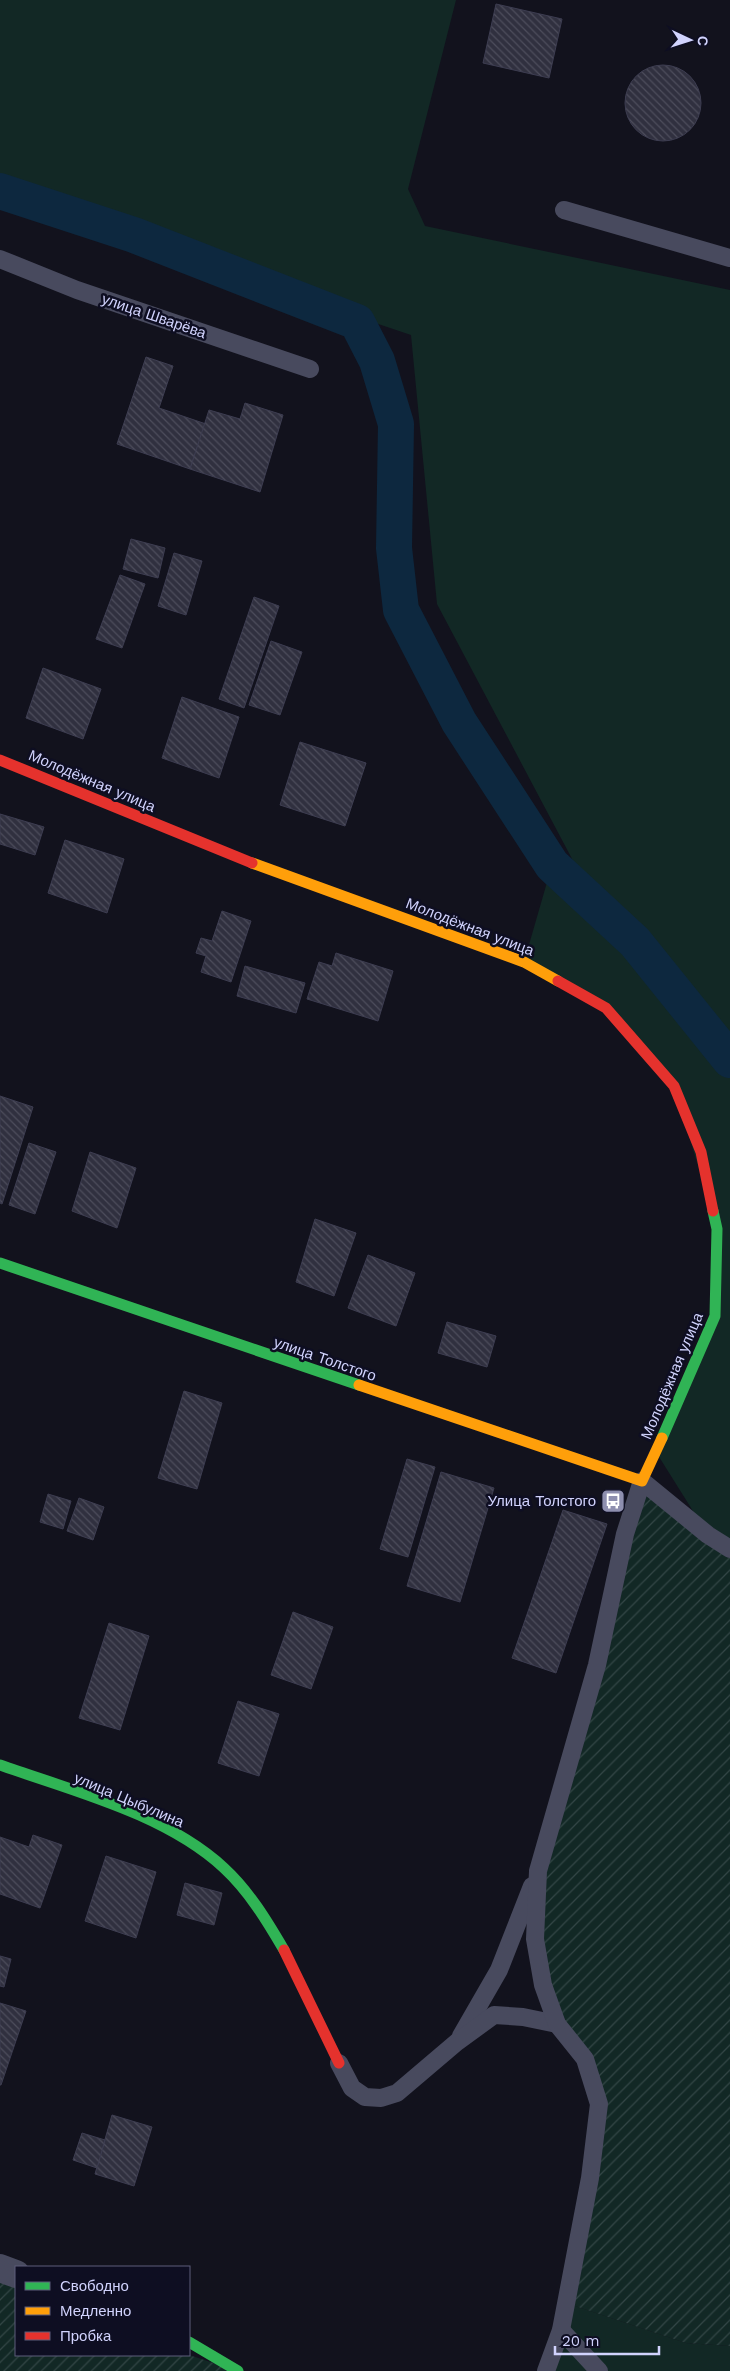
<svg xmlns="http://www.w3.org/2000/svg" width="730" height="2371" viewBox="0 0 730 2371" font-family="'Work Sans',sans-serif">
<style>
.grass{fill:#122825}
.garden{fill:url(#garden-furrows)}
.lines{fill:none;stroke-linecap:round;stroke-linejoin:round}
.canal{stroke:#0d283f;stroke-width:36}
.building{fill:url(#building-back-hatch);stroke:#3d3d51}
.lane{stroke:#484a5e;stroke-width:18}
.street{stroke:#484a5e;stroke-width:28}
.fast{stroke:#30b455;stroke-width:11}
.slow{stroke:#ff9f0a;stroke-width:11}
.jam{stroke:#e5322d;stroke-width:11}
.labels{text-anchor:middle;dominant-baseline:central;stroke-width:5;stroke-linejoin:round;paint-order:stroke}
.street-label{font-size:15px;fill:#d1d3fd;stroke:#0e0e22}
.poi-label{font-size:15px;fill:#d1d3fd;stroke:#0e0e22;text-anchor:end}
</style>
<defs>
<pattern id="garden-furrows" width="10" height="10" patternUnits="userSpaceOnUse" patternTransform="scale(1.25)"><rect width="10" height="10" fill="#122825"/><path d="M-1 1l2-2M0 10L10 0M9 11l2-2" fill="none" stroke="#334646"/></pattern>
<pattern id="building-back-hatch" width="6" height="6" patternUnits="userSpaceOnUse" patternTransform="scale(1.25)"><rect width="6" height="6" fill="#30303f"/><path d="M-1 5l2 2M0 0l6 6M5-1l2 2" fill="none" stroke="#4d4d5c"/></pattern>
</defs>
<rect width="100%" height="100%" fill="#12121d"/>
<!-- grass -->
<g class="grass">
<polygon points="0,0 456,0 408,189 425,226 730,290 730,1549 708,1535 656,1452 715,1315 717,1229 674,1086 606,1008 524,962 552,865 597,906 437,604 411,335 0,197"/>
<polygon points="566,2303 686,2343 730,2346 730,2371 545,2371"/>
</g>
<!-- garden -->
<g class="garden">
<polygon points="642,1481 730,1549 730,2346 686,2343 566,2303 599,2104 543,1985 538,1871"/>
<polygon points="0,2268 16,2274 16,2355 189,2355 238,2371 0,2371"/>
</g>
<g class="lines">
<!-- canal -->
<polyline class="canal" points="0,191 134,235 357,322 377,361 396,424 394,548 401,610 459,722 552,865 635,942 730,1060"/>
</g>
<!-- building -->
<g class="building">
<polygon points="496,4 562,19 549,78 483,63"/>
<circle cx="663" cy="103" r="38"/>
<polygon points="146,357 173,366 159,408 206,424 190,469 117,444"/>
<polygon points="245,403 283,415 260,492 190,469 209,410 240,419"/>
<polygon points="131,539 165,548 158,578 123,569"/>
<polygon points="174,553 202,561 186,615 158,606"/>
<polygon points="120,575 145,584 122,648 96,639"/>
<polygon points="254,597 279,606 244,708 219,699"/>
<polygon points="271,641 302,652 280,715 249,705"/>
<polygon points="43,668 101,689 83,739 26,718"/>
<polygon points="182,697 239,717 219,778 162,758"/>
<polygon points="300,742 366,763 345,826 280,805"/>
<polygon points="0,814 44,827 35,855 0,844"/>
<polygon points="65,840 124,859 107,913 48,893"/>
<polygon points="222,911 251,921 231,982 201,972 206,956 196,953 201,938 212,941"/>
<polygon points="336,953 393,971 378,1021 307,999 319,962 332,966"/>
<polygon points="245,966 305,983 296,1013 237,996"/>
<polygon points="0,1096 33,1107 2,1204 0,1203"/>
<polygon points="29,1143 56,1152 35,1214 9,1205"/>
<polygon points="90,1152 136,1168 117,1228 72,1211"/>
<polygon points="315,1219 356,1233 334,1296 296,1282"/>
<polygon points="368,1255 415,1273 396,1326 348,1308"/>
<polygon points="447,1322 496,1336 487,1367 438,1353"/>
<polygon points="184,1391 222,1403 197,1489 158,1478"/>
<polygon points="407,1459 435,1467 408,1557 380,1549"/>
<polygon points="441,1472 494,1488 460,1602 407,1586"/>
<polygon points="48,1494 71,1501 63,1529 40,1522"/>
<polygon points="79,1498 104,1507 93,1540 67,1531"/>
<polygon points="563,1510 607,1524 556,1673 512,1658"/>
<polygon points="293,1612 333,1627 311,1689 271,1675"/>
<polygon points="109,1623 149,1636 120,1730 79,1718"/>
<polygon points="238,1701 279,1714 259,1776 218,1763"/>
<polygon points="33,1835 62,1845 40,1908 0,1894 0,1837 29,1847"/>
<polygon points="106,1856 156,1872 136,1938 85,1921"/>
<polygon points="185,1883 222,1893 214,1925 177,1915"/>
<polygon points="0,1956 11,1959 4,1987 0,1986"/>
<polygon points="0,2003 26,2011 1,2085 0,2085"/>
<polygon points="112,2115 152,2127 134,2186 95,2174"/>
<polygon points="82,2133 105,2140 97,2168 73,2160"/>
</g>
<g class="lines">
<!-- lane -->
<g class="lane">
<polyline points="564,210 730,258"/>
<polyline points="0,259 77,290 310,369"/>
<polyline points="461,2036 499,1970 532,1886"/>
<polyline points="339,2063 352,2088 365,2097 381,2098 397,2093 457,2042 494,2015 523,2017 557,2024"/>
<polyline points="561,2330 599,2371"/>
<polyline points="546,2371 561,2330 590,2178 599,2104 585,2059 557,2024 543,1985 535,1939 538,1871 597,1665 625,1534 642,1481 708,1535 730,1549"/>
</g>
<!-- street -->
<polyline class="street" points="0,2268 16,2274"/>
<!-- fast -->
<g class="fast">
<polyline points="0,1263 359,1385"/>
<polyline points="662,1438 715,1316 717,1229 713,1211"/>
<path d="M0 1765C73 1791 166 1814 224 1868 249 1891 267 1921 284 1950"/>
<polyline points="189,2342 238,2371"/>
</g>
<!-- slow -->
<g class="slow">
<polyline points="252,863 524,962 558,981"/>
<polyline points="359,1385 642,1481 662,1438"/>
</g>
<!-- jam -->
<g class="jam">
<polyline points="0,760 252,863"/>
<polyline points="558,981 606,1008 674,1086 701,1152 713,1211"/>
<polyline points="284,1950 339,2063"/>
</g>
</g>
<!-- icons -->
<defs>
<g id="bus-square" transform="scale(1.25)"><rect x="-9" y="-9" width="18" height="18" rx="4" fill="#8e8faf" stroke="#0e0e22"/><path d="M-5-6H5V4H4V6H2V4H-2V6H-4V4H-5ZM-3.5-4V0h7V-4ZM-3.5 1.2v1.5H-2V1.2ZM2 1.2v1.5H3.5V1.2Z" fill="#fff"/></g>
</defs>
<g fill-rule="evenodd">
<use href="#bus-square" x="613" y="1501"/>
</g>
<g class="labels">
<!-- street labels -->
<g class="street-label">
<text transform="translate(154 316) rotate(19)">улица Шварёва</text>
<text transform="translate(92 781) rotate(23)">Молодёжная улица</text>
<text transform="translate(470 927) rotate(21)">Молодёжная улица</text>
<text transform="translate(325 1359) rotate(19)">улица Толстого</text>
<text transform="translate(672 1376) rotate(-67)">Молодёжная улица</text>
<text transform="translate(129 1800) rotate(23)">улица Цыбулина</text>
</g>
<!-- poi labels -->
<g class="poi-label">
<text x="596" y="1501">Улица Толстого</text>
</g>
</g>
<!-- legend -->
<rect x="15" y="2266" width="175" height="90" fill="#0e0e22" stroke="#5c5d7a"/>
<rect x="25" y="2282" width="25" height="8" fill="#30b455" stroke="#5c5d7a"/>
<text x="60" y="2291" font-size="15" fill="#d1d3fd">Свободно</text>
<rect x="25" y="2307" width="25" height="8" fill="#ff9f0a" stroke="#5c5d7a"/>
<text x="60" y="2316" font-size="15" fill="#d1d3fd">Медленно</text>
<rect x="25" y="2332" width="25" height="8" fill="#e5322d" stroke="#5c5d7a"/>
<text x="60" y="2341" font-size="15" fill="#d1d3fd">Пробка</text>
<!-- north arrow -->
<g transform="translate(690 40) rotate(94)" stroke="#0e0e22" stroke-width="4" paint-order="stroke">
<path d="M0-4L9 19L0 12L-9 19Z" fill="#d1d3fd"/>
<text y="-8" font-size="14" font-weight="bold" text-anchor="middle" fill="#d1d3fd">С</text>
</g>
<!-- scale -->
<path d="M555 2346v8h104v-8" fill="none" stroke="#d1d3fd" stroke-width="2.5"/>
<text x="562" y="2346" font-size="15" fill="#d1d3fd" stroke="#0e0e22" stroke-width="4" paint-order="stroke">20 m</text>
</svg>
